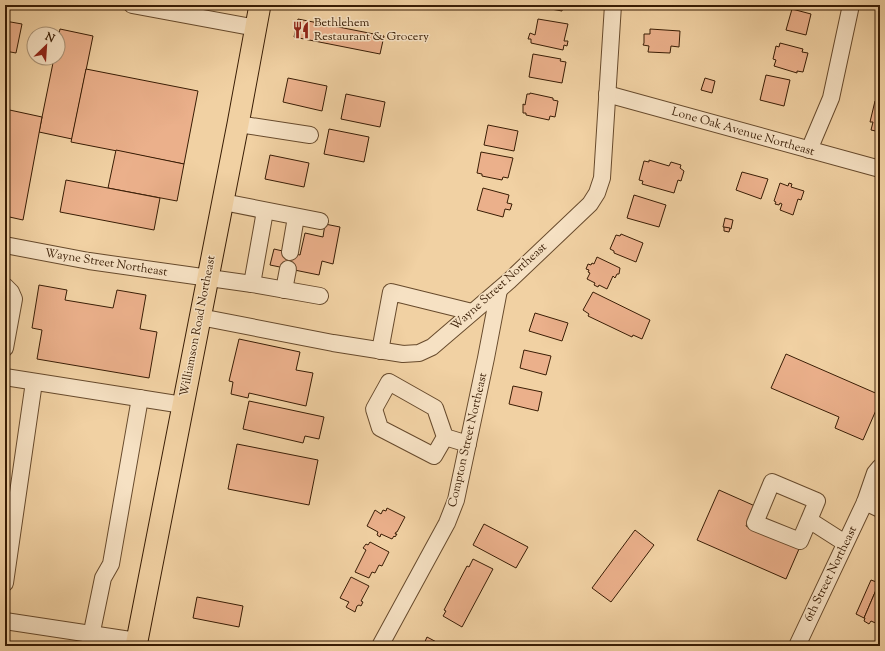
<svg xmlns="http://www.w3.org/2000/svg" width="885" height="651" viewBox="0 0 885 651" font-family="'Sorts Mill Goudy',serif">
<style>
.building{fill:#ebb08b;stroke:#391d05}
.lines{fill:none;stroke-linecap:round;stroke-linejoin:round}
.minor-casing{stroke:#674a2c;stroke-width:18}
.major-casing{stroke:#391d05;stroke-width:23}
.minor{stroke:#f6e1c3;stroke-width:16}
.major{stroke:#f1d1a3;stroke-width:21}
.labels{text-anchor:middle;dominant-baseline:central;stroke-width:3;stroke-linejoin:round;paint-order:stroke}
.poi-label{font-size:12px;fill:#391d05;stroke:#f6e1c3;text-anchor:start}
.street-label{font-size:12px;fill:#391d05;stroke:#f6e1c3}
</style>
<rect width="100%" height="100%" fill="#f1d1a3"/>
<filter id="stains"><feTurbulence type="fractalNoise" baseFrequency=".005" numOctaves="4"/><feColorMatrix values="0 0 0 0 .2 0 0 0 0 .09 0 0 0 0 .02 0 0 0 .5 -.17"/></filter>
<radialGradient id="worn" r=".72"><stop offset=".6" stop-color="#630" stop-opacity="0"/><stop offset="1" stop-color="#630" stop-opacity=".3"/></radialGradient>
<!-- building -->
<g class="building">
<polygon points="382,5 395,5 394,8"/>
<polygon points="540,5 563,5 562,11 540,7"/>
<polygon points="792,9 811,14 806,35 786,30"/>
<polygon points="298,19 384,36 380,54 294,37"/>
<polygon points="538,19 568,24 564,41 568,41 567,46 564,45 563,50 531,43 531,39 528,39 530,33 535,35"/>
<polygon points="5,21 22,24 16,53 5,51"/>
<polygon points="60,29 93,36 72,139 39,132 54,58 58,58 58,39"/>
<polygon points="650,29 680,31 679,47 671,46 670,53 648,52 649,46 643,45 644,43 644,34 650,34"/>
<polygon points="780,43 803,49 802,52 808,53 803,72 797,71 797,73 774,66 776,60 773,59 776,46 779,47"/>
<polygon points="533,54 561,59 560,61 566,62 562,83 529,77"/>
<polygon points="86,69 198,91 184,164 71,142"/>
<polygon points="880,73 880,90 876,89"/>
<polygon points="766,75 790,80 784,106 760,100"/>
<polygon points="288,78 327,86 322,111 283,102"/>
<polygon points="705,78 715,81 712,93 701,90"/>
<polygon points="530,93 553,98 553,100 558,101 555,117 550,116 549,120 526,115 526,113 523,113 523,104 525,105 527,94 530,94"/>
<polygon points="346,94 385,102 380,127 341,119"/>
<polygon points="875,101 880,102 880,132 871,130 873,122 870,122"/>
<polygon points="5,109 42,117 23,220 5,216"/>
<polygon points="488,125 518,131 514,151 484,145"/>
<polygon points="329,129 369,137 364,162 324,154"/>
<polygon points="116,150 184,164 177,201 108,188"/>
<polygon points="481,152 513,158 508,178 503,177 502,180 482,176 482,174 477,173"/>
<polygon points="270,155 309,163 304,187 265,179"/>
<polygon points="649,160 669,166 671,162 681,165 680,168 684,171 681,181 678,180 674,193 642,184 643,181 639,180 644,161 649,162"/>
<polygon points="742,172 768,179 761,199 736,190"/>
<polygon points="66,180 160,198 154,230 60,212"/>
<polygon points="780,183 788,186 789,183 792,184 791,187 804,191 801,200 798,199 793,215 780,210 782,204 780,203 779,205 775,204 776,202 774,201"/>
<polygon points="483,188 509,195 507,203 512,204 510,210 505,209 503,217 477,210"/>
<polygon points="634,195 666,205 659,227 627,218"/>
<polygon points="725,218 733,220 731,229 723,227"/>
<polygon points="325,224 340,227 333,264 322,261 319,275 270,265 274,249 300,255 305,233 323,237"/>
<polygon points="724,227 730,228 729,232 724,231"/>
<polygon points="621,234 643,243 636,262 614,253 614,251 610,249 616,235 620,236"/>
<polygon points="597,257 620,268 619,274 617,274 615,278 613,276 607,289 599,285 598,287 594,285 595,283 587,279 590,273 588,272 589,270 586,269 588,264 591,265 592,263 594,264"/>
<polygon points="39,285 67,290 65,300 113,308 117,290 146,295 140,329 157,332 149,378 37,359 42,330 32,328"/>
<polygon points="593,292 650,320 642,339 633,335 632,337 588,316 589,314 583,310"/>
<polygon points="535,313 568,323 562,341 529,331"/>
<polygon points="239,339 300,352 296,370 313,373 306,406 249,393 248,398 231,394 233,382 229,381"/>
<polygon points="524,350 551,356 546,375 520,368"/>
<polygon points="786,354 880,395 880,401 863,440 835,428 839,417 771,388"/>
<polygon points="513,386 542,392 538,411 509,404"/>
<polygon points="249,401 324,417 319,439 305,436 303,443 243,429"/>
<polygon points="237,444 318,460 309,505 228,489"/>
<polygon points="5,479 8,479 5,498"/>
<polygon points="719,490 755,506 746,526 799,549 786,579 697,540"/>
<polygon points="5,507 9,508 8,516 5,516"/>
<polygon points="387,508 405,517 397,532 396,532 395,534 397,534 395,537 394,536 392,539 381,534 380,537 377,535 378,532 367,526 375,510 381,514 383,510 386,511"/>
<polygon points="484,524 528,547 516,568 473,545"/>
<polygon points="635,530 654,545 611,602 592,588"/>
<polygon points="370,542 389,552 382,566 379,565 375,573 372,572 369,578 355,572 366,550 363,548 366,544 368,545"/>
<polygon points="473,559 493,569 462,627 443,616 446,611 444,610 467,566 469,567"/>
<polygon points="351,577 369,586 361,601 363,602 361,606 359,605 357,606 355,612 346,607 349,602 340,598"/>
<polygon points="871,580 879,583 864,618 856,614"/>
<polygon points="879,583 880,584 880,625 871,621 869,624 864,621 865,618 864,618"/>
<polygon points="197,597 243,606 239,627 193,618"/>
<polygon points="427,637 444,646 423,646"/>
</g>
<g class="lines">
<!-- minor casing -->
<g class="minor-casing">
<g id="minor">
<polyline points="132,5 256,28"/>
<polyline points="607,94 880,169"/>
<polyline points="238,124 310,135"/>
<polyline points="809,150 831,98 851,5"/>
<polyline points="223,202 320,221"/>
<polyline points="5,245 89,261 252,284 265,211"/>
<polyline points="290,252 296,217"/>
<polyline points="252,284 320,296"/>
<polyline points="5,286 11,292 14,299 5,348"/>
<polyline points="284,290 288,269"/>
<polyline points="200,317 333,343 403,354 419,353 432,347 509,281 590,204 597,193 602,178 613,5"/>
<polyline points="380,351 391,292 472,312"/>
<polyline points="5,377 183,405"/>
<polyline points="445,437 435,408 389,382 374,409 380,428 434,456 445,437 468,444"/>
<polyline points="865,502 880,509"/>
<polyline points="809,520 817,501 772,482 755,523 800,541 809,520 845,543"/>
<polyline points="5,583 34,382"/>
<polyline points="5,621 137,641"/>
<polyline points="89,646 103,578 111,564 140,398"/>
<polyline points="380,646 447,523 456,500 486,358 499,290"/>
<polyline points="797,646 865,502 875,473 880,467"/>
</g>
</g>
<!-- major casing -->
<g class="major-casing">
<polyline id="major" points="136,646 238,124 260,5"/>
</g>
<!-- minor -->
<use href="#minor" class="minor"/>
<!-- major -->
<use href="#major" class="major"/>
</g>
<!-- icons -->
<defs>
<g id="restaurant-bare" transform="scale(1.38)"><path d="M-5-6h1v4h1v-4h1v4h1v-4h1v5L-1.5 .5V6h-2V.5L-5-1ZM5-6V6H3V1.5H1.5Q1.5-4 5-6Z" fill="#8f2418" stroke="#f6e1c3" stroke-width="2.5" paint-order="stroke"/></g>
</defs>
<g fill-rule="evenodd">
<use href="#restaurant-bare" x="301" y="30"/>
</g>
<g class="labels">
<!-- poi labels -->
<g class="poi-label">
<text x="314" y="23">Bethlehem<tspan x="314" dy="14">Restaurant &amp; Grocery</tspan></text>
</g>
<!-- street labels -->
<g class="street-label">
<text transform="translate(743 132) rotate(16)">Lone Oak Avenue Northeast</text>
<text transform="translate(106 263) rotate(9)">Wayne Street Northeast</text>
<text transform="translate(499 287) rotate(-42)">Wayne Street Northeast</text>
<text transform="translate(198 326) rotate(-79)">Williamson Road Northeast</text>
<text transform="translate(468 440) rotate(-77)">Compton Street Northeast</text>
<text transform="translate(831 574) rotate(-64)">6th Street Northeast</text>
</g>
</g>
<!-- margin -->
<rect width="885" height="651" fill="none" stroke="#f1d1a3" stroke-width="20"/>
<rect x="6" y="6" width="873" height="639" fill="none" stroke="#391d05" stroke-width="2"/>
<rect x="10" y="10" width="865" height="631" fill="none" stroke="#391d05"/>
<!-- north arrow -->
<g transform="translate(46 46) rotate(25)"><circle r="19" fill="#f6e1c3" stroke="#aa9377"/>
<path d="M0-3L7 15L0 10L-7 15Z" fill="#8f2418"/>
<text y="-6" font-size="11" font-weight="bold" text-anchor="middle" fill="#391d05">N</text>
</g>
<rect width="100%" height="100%" filter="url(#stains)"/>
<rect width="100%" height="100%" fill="url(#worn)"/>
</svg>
